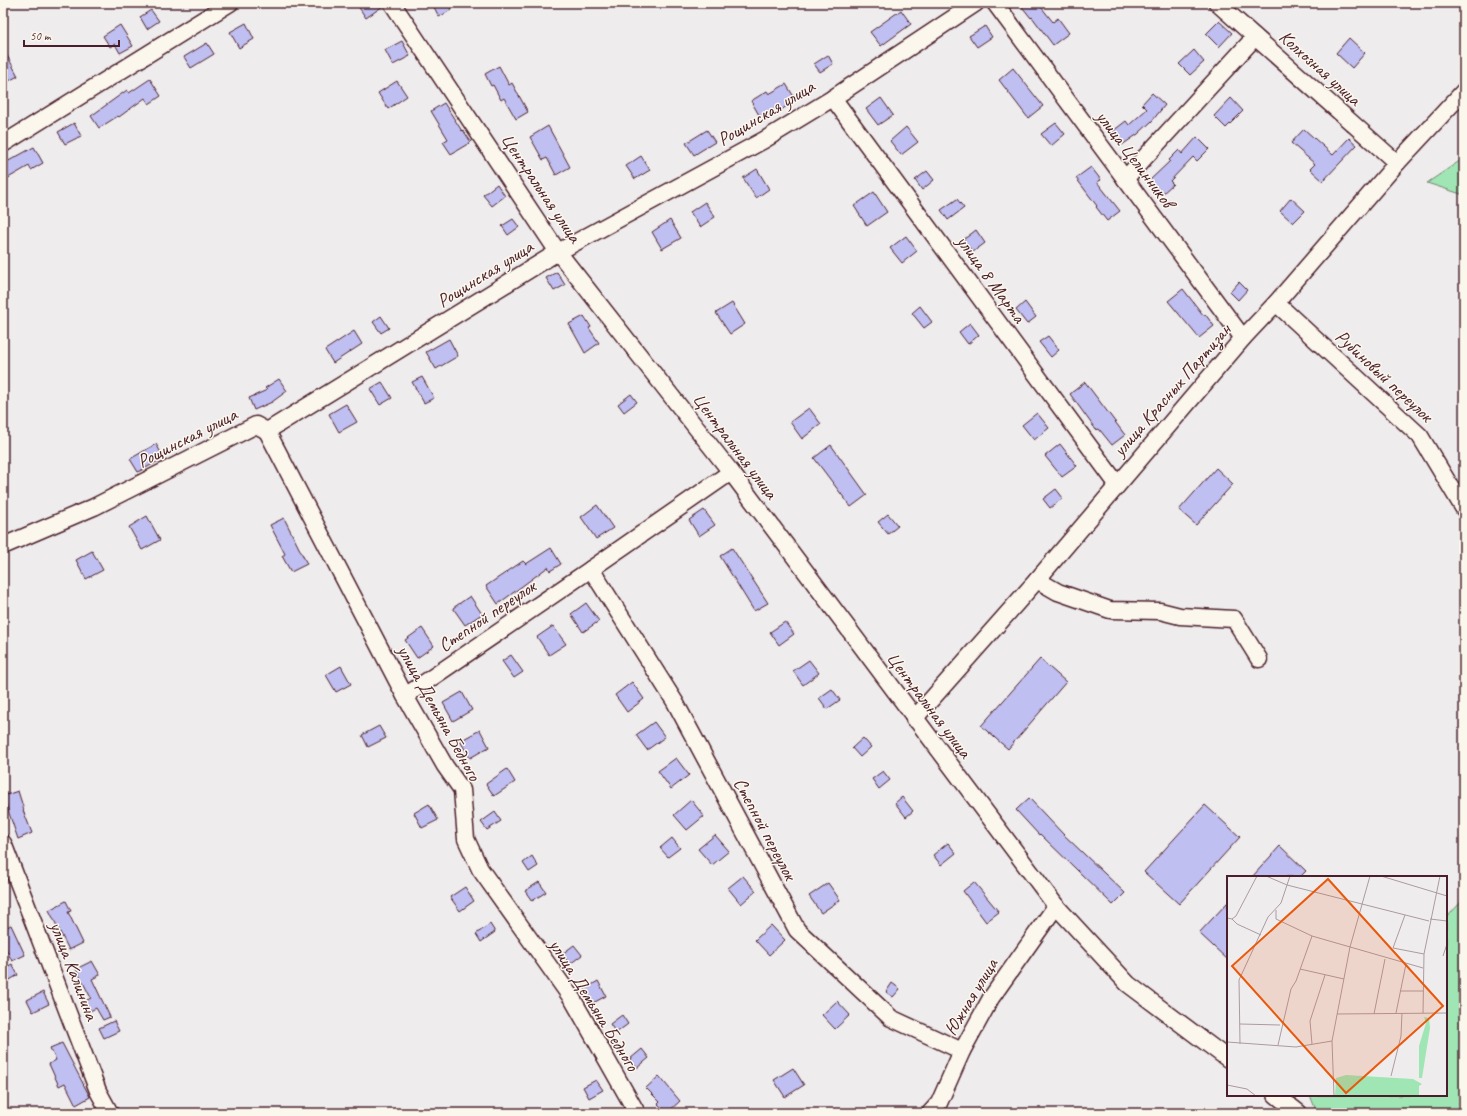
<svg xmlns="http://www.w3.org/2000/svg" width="1467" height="1116" viewBox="0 0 1467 1116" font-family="Caveat,sans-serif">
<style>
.green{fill:#9fe6b4;stroke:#748270}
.building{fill:#bfbff1;stroke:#4a1f2b}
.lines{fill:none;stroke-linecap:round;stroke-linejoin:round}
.minor-casing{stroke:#4a1f2b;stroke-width:19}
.minor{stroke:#fbf7ec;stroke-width:16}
.labels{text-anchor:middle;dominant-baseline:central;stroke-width:3;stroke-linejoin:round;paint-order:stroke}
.street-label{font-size:19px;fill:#4a1f2b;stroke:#fbf7ec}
.inset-road{fill:none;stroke:#ad9a9f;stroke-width:1}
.view{fill:#e8590c;fill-opacity:0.15;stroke:#e8590c;stroke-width:2}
.inset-edge{fill:none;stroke:#4a1f2b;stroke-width:2}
</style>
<rect width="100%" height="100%" fill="#efeced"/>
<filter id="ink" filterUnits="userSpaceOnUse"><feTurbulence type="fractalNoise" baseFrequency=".025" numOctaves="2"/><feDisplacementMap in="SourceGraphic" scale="8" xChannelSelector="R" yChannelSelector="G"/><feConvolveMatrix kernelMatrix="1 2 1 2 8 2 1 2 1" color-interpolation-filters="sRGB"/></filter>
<g filter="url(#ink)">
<!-- green -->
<g class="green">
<polygon points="1464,158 1464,195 1427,183"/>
<polygon points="1464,899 1464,1113 1317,1113 1310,1095 1446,1095 1446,918"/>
</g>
<!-- building -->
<g class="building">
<polygon points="356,3 383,3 383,6 366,18"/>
<polygon points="432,3 447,3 451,10 439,17"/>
<polygon points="1019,3 1038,3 1053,22 1058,18 1069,33 1053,45 1032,17 1031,18"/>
<polygon points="151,10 159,21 147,29 140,17"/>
<polygon points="901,10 911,24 881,46 870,32"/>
<polygon points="1219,21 1232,33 1219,47 1206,34"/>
<polygon points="246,23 254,39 239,48 230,32"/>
<polygon points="120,25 133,46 120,53 115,44 110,47 103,36"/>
<polygon points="985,26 992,37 977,47 969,36"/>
<polygon points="1349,38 1365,53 1352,68 1336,53"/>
<polygon points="402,41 410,56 393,65 385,50"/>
<polygon points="207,43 214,54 191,68 184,57"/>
<polygon points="3,48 18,76 3,84"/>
<polygon points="1194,50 1204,62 1190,75 1179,64"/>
<polygon points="828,55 833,64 820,72 814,64"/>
<polygon points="499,66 509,85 512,83 528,112 516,119 504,98 501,100 493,85 491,86 485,74"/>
<polygon points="1013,68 1043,106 1028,118 999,80"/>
<polygon points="150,79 161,96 149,104 145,98 119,117 118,116 99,128 91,116 127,90 129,93"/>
<polygon points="397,81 407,96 388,109 378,93"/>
<polygon points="786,84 796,100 763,122 751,101 767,91 769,94"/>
<polygon points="1152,93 1165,105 1152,121 1138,134 1122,145 1113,131 1126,121 1129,125 1147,109 1142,104"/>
<polygon points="881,98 893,115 878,125 866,109"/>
<polygon points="1231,98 1243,111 1226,128 1214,116"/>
<polygon points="444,103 462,131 463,130 471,142 451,154 443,142 448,139 431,111"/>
<polygon points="74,123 81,136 65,144 58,132"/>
<polygon points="1056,123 1065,134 1051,146 1041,134"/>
<polygon points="548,126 570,167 556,175 547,158 543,160 530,137"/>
<polygon points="906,127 918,142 901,155 890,141"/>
<polygon points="1304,129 1333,155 1349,138 1357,145 1323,181 1310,169 1315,164 1291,143"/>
<polygon points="707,130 715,142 694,155 686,143"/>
<polygon points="1197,137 1209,149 1197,161 1193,157 1170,181 1173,184 1162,194 1149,181 1170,161 1169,160 1179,150 1182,154"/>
<polygon points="34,147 43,163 31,170 29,166 3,181 3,164"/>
<polygon points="641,156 650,170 635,179 626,166"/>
<polygon points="1091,167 1101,180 1097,182 1120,211 1107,221 1096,207 1097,206 1076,178"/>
<polygon points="757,169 769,189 756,198 743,178"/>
<polygon points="927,171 934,180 922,190 915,180"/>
<polygon points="497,184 505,196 492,206 483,195"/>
<polygon points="874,192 887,212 867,226 854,206"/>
<polygon points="1291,198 1305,211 1293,223 1280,211"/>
<polygon points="957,199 964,208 948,220 941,210"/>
<polygon points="705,202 715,217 700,227 690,212"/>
<polygon points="513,219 519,227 508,235 502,226"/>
<polygon points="670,220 681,238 662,249 652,232"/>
<polygon points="976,230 985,243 973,252 963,240"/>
<polygon points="906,236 917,251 902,263 890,248"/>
<polygon points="557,272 565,285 554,291 546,278"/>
<polygon points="1239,282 1247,290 1238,300 1230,292"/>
<polygon points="1183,289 1204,316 1205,314 1214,326 1199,338 1168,301"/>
<polygon points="1025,302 1036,317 1027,324 1016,310"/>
<polygon points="732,303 745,324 730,334 716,313"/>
<polygon points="920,306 932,322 924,328 912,313"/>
<polygon points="381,316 389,328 381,333 373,322"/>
<polygon points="584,316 591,327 589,328 599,343 585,353 569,324"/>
<polygon points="970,323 979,335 968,344 959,332"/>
<polygon points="354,331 362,344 333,363 325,350"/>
<polygon points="1048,336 1059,350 1051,357 1039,342"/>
<polygon points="449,339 458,356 436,369 426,352"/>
<polygon points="422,377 434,398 424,403 412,382"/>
<polygon points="279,379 287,391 272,402 254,410 249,398 267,390 265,388"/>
<polygon points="382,382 392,398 380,405 370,389"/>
<polygon points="1085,382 1125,435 1112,445 1099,429 1096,430 1070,394"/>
<polygon points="631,394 637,402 624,412 618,404"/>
<polygon points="346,404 357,422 339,432 329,414"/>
<polygon points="809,408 821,424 802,439 790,422"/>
<polygon points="1037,413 1049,428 1034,440 1022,425"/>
<polygon points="156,444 164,458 138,472 130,459"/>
<polygon points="1060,444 1077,466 1062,477 1045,456"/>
<polygon points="831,445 867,495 851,507 814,458"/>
<polygon points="1216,468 1233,484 1196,525 1179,510"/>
<polygon points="1056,489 1063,498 1050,508 1043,499"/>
<polygon points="597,505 613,528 596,539 581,517"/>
<polygon points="704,510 715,525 699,536 689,520"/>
<polygon points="888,514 898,526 888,534 878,522"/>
<polygon points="147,516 160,540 142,550 129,527"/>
<polygon points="284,518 307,564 291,572 282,556 285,554 270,525"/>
<polygon points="551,548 561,564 550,571 548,567 498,604 486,586 523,561 526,564"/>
<polygon points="732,548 768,603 754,611 720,556"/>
<polygon points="92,551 103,570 86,579 76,560"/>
<polygon points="470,596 482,614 465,625 453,608"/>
<polygon points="586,603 599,621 583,632 571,614"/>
<polygon points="785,622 794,634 779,645 770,632"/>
<polygon points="553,626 566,644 549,655 537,637"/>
<polygon points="422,628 434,646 417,658 405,640"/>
<polygon points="511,655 523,672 514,678 502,661"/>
<polygon points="1040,659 1066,682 1008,749 981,726"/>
<polygon points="809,660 819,673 803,685 793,671"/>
<polygon points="341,666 351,684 336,692 326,675"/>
<polygon points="632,682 644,699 627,712 615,695"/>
<polygon points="832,689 840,700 827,709 819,698"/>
<polygon points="462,692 472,710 453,721 443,703"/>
<polygon points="654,722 665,737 647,750 636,735"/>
<polygon points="379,726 386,738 368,747 362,735"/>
<polygon points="480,730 489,747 470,758 460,741"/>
<polygon points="863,738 871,747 860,757 852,748"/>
<polygon points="676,758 689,775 671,789 658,771"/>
<polygon points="507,769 515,782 494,796 486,784"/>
<polygon points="883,771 890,780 879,789 872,779"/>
<polygon points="18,791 24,810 23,810 32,833 18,839 3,796"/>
<polygon points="902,797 913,811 906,817 895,803"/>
<polygon points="1029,798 1063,834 1125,893 1113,905 1040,834 1039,835 1016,810"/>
<polygon points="691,800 704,816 687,830 674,815"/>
<polygon points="429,804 438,820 422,828 414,813"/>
<polygon points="1205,805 1240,837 1179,904 1144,872"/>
<polygon points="495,812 501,821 487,830 481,822"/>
<polygon points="715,835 729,851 712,865 698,849"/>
<polygon points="672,838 680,848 668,857 660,848"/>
<polygon points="948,843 956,853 941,865 933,855"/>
<polygon points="1280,846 1306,871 1300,877 1252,877"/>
<polygon points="532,856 538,866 529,872 523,863"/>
<polygon points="743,876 756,891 741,904 728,888"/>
<polygon points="539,882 546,892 532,901 525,891"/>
<polygon points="974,882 999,912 986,922 963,891"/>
<polygon points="828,883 840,900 821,913 809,896"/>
<polygon points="465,887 474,901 460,911 450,897"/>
<polygon points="66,901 71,911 68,912 83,943 69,950 49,910"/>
<polygon points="1228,902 1228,960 1199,933"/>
<polygon points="490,924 495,932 481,942 476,934"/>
<polygon points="11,925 25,955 12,961 3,943 3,929"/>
<polygon points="771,925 785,940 769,955 755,940"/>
<polygon points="574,945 582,955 570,964 562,954"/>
<polygon points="92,961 100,975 92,979 110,1017 103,1020 96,1008 90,1011 85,1001 91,998 76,969"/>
<polygon points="12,964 18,975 8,981 3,969"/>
<polygon points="598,981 606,996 593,1003 585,989"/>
<polygon points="892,983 900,989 893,997 886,992"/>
<polygon points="43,992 49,1004 33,1012 27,1000"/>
<polygon points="837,1001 850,1015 835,1029 822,1015"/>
<polygon points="622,1015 628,1024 616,1033 610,1024"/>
<polygon points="114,1021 119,1031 104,1038 99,1028"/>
<polygon points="62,1043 90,1097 76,1105 65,1083 59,1086 49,1064 56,1060 50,1048"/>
<polygon points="642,1049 649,1058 637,1068 630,1059"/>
<polygon points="793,1068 804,1085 785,1097 774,1080"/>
<polygon points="659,1076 680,1101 667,1113 658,1104 660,1102 646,1088"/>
<polygon points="596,1080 603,1090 589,1098 583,1087"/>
</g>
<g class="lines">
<!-- minor casing -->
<g class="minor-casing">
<g id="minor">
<polyline points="392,3 558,252 731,472 1056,906 1128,984 1228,1059"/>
<polyline points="995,3 1243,338"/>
<polyline points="1217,3 1397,163"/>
<polyline points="833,98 1117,484"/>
<polyline points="3,144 230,3"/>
<polyline points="1125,179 1255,37"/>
<polyline points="1276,303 1420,436 1464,509"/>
<polyline points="267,431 405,696 445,766 462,790 466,839 480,869 573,1000 637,1113"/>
<polyline points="3,546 94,507 256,425 267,431 558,252 764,140 833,98 976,3"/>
<polyline points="591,569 675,702 797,930 891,1018 962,1051"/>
<polyline points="1037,580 1058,592 1110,610 1160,611 1180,616 1234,619 1259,659"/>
<polyline points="405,696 591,569 731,472"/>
<polyline points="914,719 1037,580 1243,338 1276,303 1397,163 1464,91"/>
<polyline points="3,843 98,1091 110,1113"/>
<polyline points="1276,1095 1299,1113"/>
<polyline points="930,1113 939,1103 962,1051 991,998 1056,906"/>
</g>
</g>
<!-- minor -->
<use href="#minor" class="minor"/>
</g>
</g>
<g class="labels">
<!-- street labels -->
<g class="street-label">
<text transform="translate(1320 68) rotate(42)">Колхозная улица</text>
<text transform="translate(766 113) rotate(-31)">Рощинская улица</text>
<text transform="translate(1135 159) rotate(53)">улица Целинников</text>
<text transform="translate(541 188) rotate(56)">Центральная улица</text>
<text transform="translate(485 274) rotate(-32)">Рощинская улица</text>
<text transform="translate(991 279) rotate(54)">улица 8 Марта</text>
<text transform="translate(1384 376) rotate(43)">Рубиновый переулок</text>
<text transform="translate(1172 390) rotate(-49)">улица Красных Партизан</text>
<text transform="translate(187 438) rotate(-27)">Рощинская улица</text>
<text transform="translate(735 446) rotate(53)">Центральная улица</text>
<text transform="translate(487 616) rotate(-34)">Степной переулок</text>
<text transform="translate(929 705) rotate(53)">Центральная улица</text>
<text transform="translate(439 713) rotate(61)">улица Демьяна Бедного</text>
<text transform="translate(765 829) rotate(62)">Степной переулок</text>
<text transform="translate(74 971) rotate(69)">улица Калинина</text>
<text transform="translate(971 997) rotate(-59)">Южная улица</text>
<text transform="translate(594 1005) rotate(58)">улица Демьяна Бедного</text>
</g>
</g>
<!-- overview -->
<g transform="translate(1227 876)">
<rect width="220" height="220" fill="#efeced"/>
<path d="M197 141 202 142 203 152 195 202H192V170L199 147ZM119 199 186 203 195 208 192 210V220H108L109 202Z" fill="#9fe6b4"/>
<path class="inset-road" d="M39 0 60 9 202 45M154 0 220 20M49 34V43L85 60 196 92M178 39 166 72 197 78M0 42 5 43 9 40 30 0M5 43 10 48 34 59M203 43 220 45M216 80 220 68M73 93 117 103M173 115H196M169 137 179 88M196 137 197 78 213 0M110 138 220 137M147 138 158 83M13 148 53 149M0 166 69 171 105 165M13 168 12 104 41 41 54 27 63 0M85 168 83 145 98 99M51 169 64 113 69 105 85 60M164 200 174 160 175 137M0 209 20 213 29 220M107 220 105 165 123 71 143 0"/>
<path class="view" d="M101 3 216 130 119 217 5 90Z"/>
<rect width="220" height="220" class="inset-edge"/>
</g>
<!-- margin -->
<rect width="1467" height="1116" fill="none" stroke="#fbf7ec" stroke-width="16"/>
<rect x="8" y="8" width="1451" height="1100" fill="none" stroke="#4a1f2b" stroke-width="1.5" filter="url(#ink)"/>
<!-- scale -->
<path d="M24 40v6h95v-6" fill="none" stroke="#4a1f2b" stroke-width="2"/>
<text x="30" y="40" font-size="12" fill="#4a1f2b" stroke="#fbf7ec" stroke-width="3" paint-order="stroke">50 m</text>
</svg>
